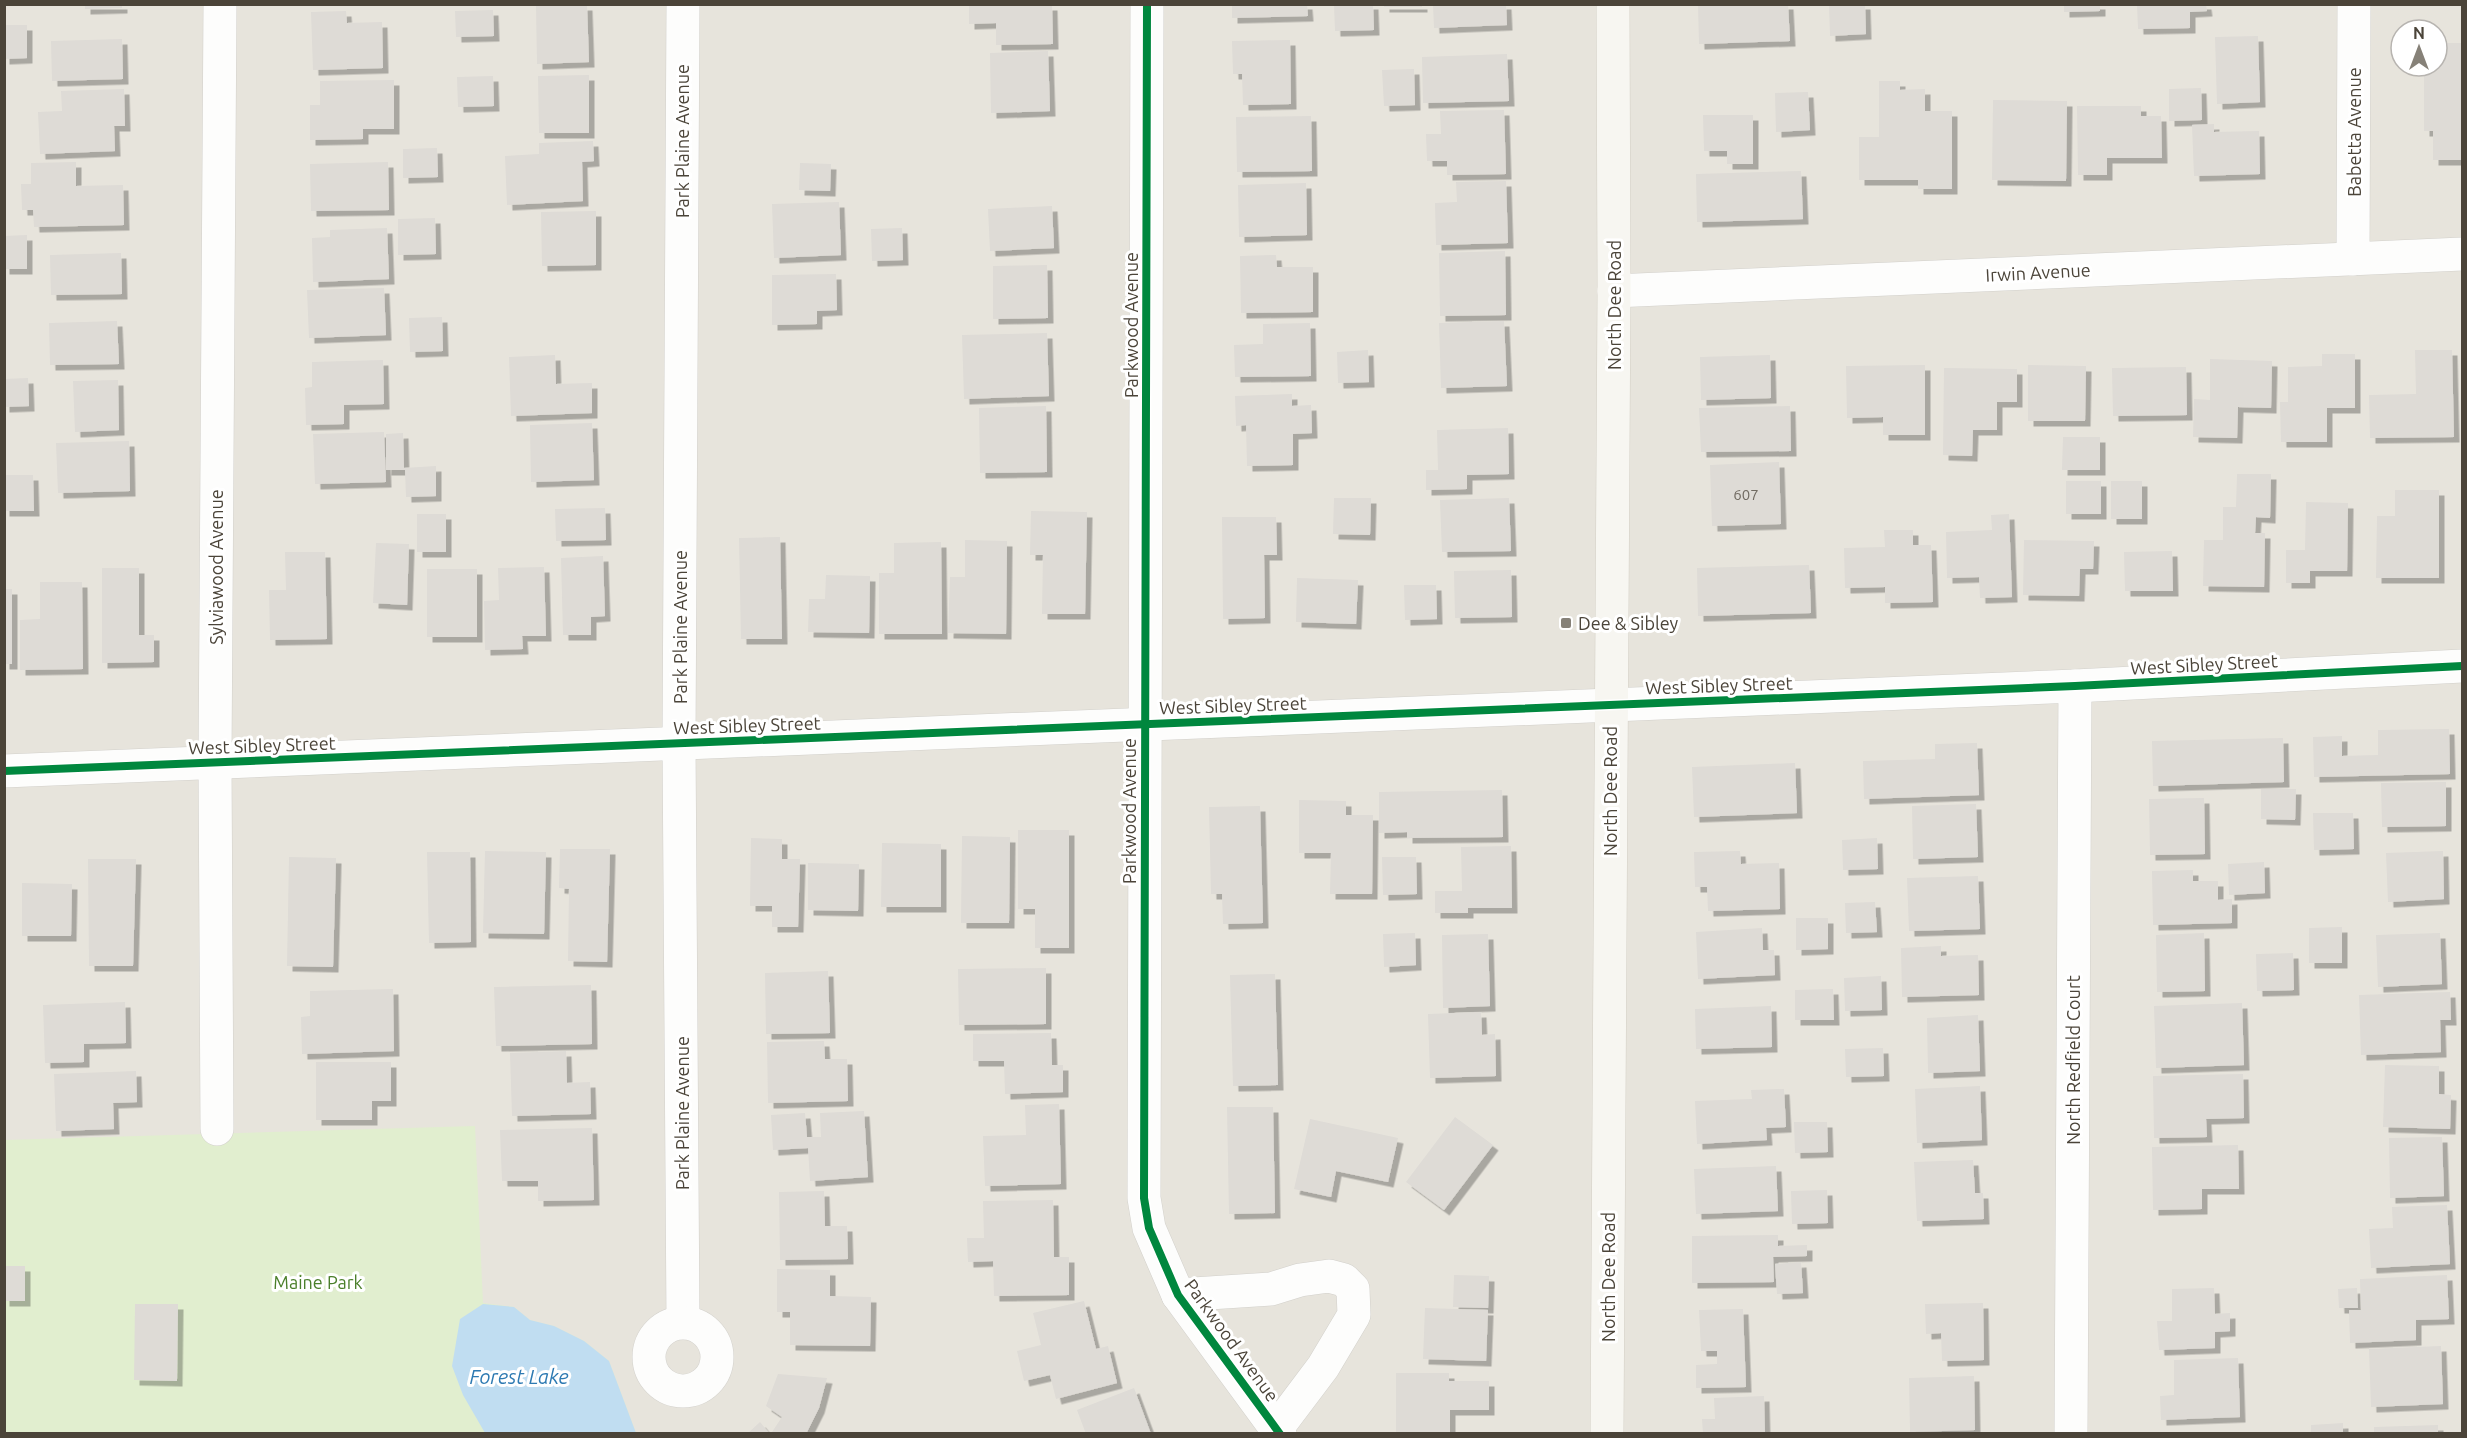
<svg xmlns="http://www.w3.org/2000/svg" width="2467" height="1438" viewBox="0 0 2467 1438" font-family="Ubuntu,sans-serif">
<style>
.residential{fill:#e7e4dc;fill-rule:evenodd}
.green{fill:#e1eecf}
.water{fill:#c0ddf1}
.building{fill:#dedbd6;filter:url(#shadow)}
.lines{fill:none;stroke-linecap:round;stroke-linejoin:round}
.minor-casing{stroke:#d2d0cb;stroke-width:34}
.secondary-casing{stroke:#d3cfc5;stroke-width:34}
.minor{stroke:#fdfdfc;stroke-width:33}
.secondary{stroke:#f7f6f1;stroke-width:33}
.cycleway-casing{stroke:#fff;stroke-width:11}
.cycleway{stroke:#00873e;stroke-width:8}
.poi-dot{fill:#868178;stroke:#fff;stroke-width:2}
.labels{text-anchor:middle;dominant-baseline:central;stroke-width:6;stroke-linejoin:round;paint-order:stroke}
.number-label{font-size:15px;fill:#706a61}
.street-label{font-size:18px;fill:#4b4439;stroke:#fff}
.poi-label{font-size:18px;fill:#4b4439;stroke:#fff;text-anchor:start}
.park-label{font-size:18px;fill:#4a7f2a;stroke:#fff}
.water-label{font-size:20px;font-style:italic;fill:#2e7ab2;stroke:#fff}
</style>
<defs>
<filter id="shadow"><feDropShadow dx="5.5" dy="5.5" stdDeviation="0" flood-color="#0004"/></filter>
</defs>
<rect width="100%" height="100%" fill="#f4f2ee"/>
<!-- residential -->
<path class="residential" d="M5 5H2462V1433H5ZM2401 30H2437V66H2401Z"/>
<!-- green -->
<polygon class="green" points="475,1126 483,1303 514,1307 530,1320 554,1326 584,1341 609,1361 636,1433 5,1433 4,1140"/>
<!-- water -->
<polygon class="water" points="483,1304 514,1307 530,1320 554,1326 584,1341 609,1361 636,1433 485,1433 463,1395 452,1366 460,1319"/>
<!-- building -->
<g class="building">
<polygon points="85,4 122,4 122,8 85,9"/>
<polygon points="1232,4 1307,4 1308,16 1232,18"/>
<polygon points="1334,4 1373,4 1374,30 1335,31"/>
<rect x="1384" y="4" width="38" height="3"/>
<polygon points="1433,4 1506,4 1507,25 1434,28"/>
<polygon points="1698,4 1788,4 1790,41 1699,44"/>
<polygon points="1829,4 1865,4 1866,34 1830,36"/>
<polygon points="2064,4 2100,4 2100,11 2064,12"/>
<polygon points="2137,4 2206,4 2207,11 2190,12 2190,28 2138,29"/>
<polygon points="587,5 589,62 537,64 536,6"/>
<polygon points="969,5 1052,5 1053,44 996,45 996,23 969,24"/>
<polygon points="493,10 494,36 456,37 455,11"/>
<polygon points="346,11 347,23 382,22 383,68 313,70 311,12"/>
<polygon points="4,25 27,25 27,58 4,59"/>
<polygon points="2258,36 2260,102 2217,104 2215,37"/>
<polygon points="122,39 123,79 52,81 51,41"/>
<polygon points="1290,40 1291,104 1243,105 1242,74 1233,74 1232,41"/>
<polygon points="2437,43 2462,43 2462,160 2433,160 2433,131 2424,131 2424,66 2437,66"/>
<polygon points="1048,51 1050,111 991,113 990,53"/>
<polygon points="1507,54 1509,101 1423,103 1422,57"/>
<polygon points="1414,69 1415,105 1384,106 1382,70"/>
<polygon points="589,75 589,133 539,133 538,76"/>
<polygon points="493,76 494,106 458,107 457,77"/>
<polygon points="394,80 394,129 363,129 363,139 310,140 310,105 320,105 320,81"/>
<polygon points="1879,81 1900,81 1900,90 1925,89 1925,111 1952,111 1952,189 1918,189 1918,180 1859,180 1859,137 1879,137"/>
<polygon points="2201,88 2202,120 2169,121 2169,89"/>
<polygon points="124,89 125,126 114,126 115,151 40,154 38,112 62,111 61,91"/>
<polygon points="1808,92 1810,130 1776,132 1775,93"/>
<polygon points="1993,100 2067,101 2066,181 1992,180"/>
<polygon points="2077,106 2141,106 2141,116 2161,116 2162,158 2107,158 2107,175 2078,175"/>
<polygon points="1504,110 1506,174 1447,175 1447,161 1427,161 1426,134 1441,134 1440,111"/>
<polygon points="1703,115 1753,115 1753,164 1727,164 1727,151 1704,151"/>
<polygon points="1311,116 1312,171 1237,172 1236,117"/>
<polygon points="2214,124 2214,132 2259,131 2260,174 2194,176 2192,125"/>
<polygon points="593,141 594,161 582,162 583,201 507,205 505,156 539,154 539,143"/>
<polygon points="437,148 438,177 403,178 403,149"/>
<polygon points="76,162 76,186 123,185 124,225 34,227 33,210 22,210 21,184 31,184 31,163"/>
<polygon points="388,162 389,210 311,211 310,164"/>
<polygon points="800,163 831,164 830,191 799,190"/>
<polygon points="1801,171 1803,219 1697,222 1696,174"/>
<polygon points="1506,181 1508,243 1436,245 1435,203 1457,202 1456,182"/>
<polygon points="1306,183 1307,235 1239,237 1238,185"/>
<polygon points="839,202 841,255 774,258 772,204"/>
<polygon points="1052,206 1054,248 990,251 988,209"/>
<polygon points="596,211 596,265 542,266 541,212"/>
<polygon points="435,218 436,254 398,255 398,219"/>
<polygon points="387,228 389,279 313,282 312,238 330,237 330,230"/>
<polygon points="902,228 903,260 872,261 871,229"/>
<polygon points="27,235 27,269 4,269 4,236"/>
<polygon points="1505,251 1506,315 1440,316 1439,253"/>
<polygon points="121,253 122,294 51,295 50,255"/>
<polygon points="1276,255 1277,267 1313,267 1313,312 1241,313 1240,256"/>
<polygon points="1047,265 1048,318 993,319 993,266"/>
<polygon points="836,274 837,310 817,311 817,324 772,325 772,275"/>
<polygon points="384,288 386,335 309,338 307,290"/>
<polygon points="442,317 443,351 410,352 409,318"/>
<polygon points="117,321 119,364 50,365 49,323"/>
<polygon points="1504,321 1507,386 1441,388 1439,323"/>
<polygon points="1310,323 1311,376 1235,377 1234,345 1263,344 1263,324"/>
<polygon points="1047,333 1049,396 964,399 962,335"/>
<polygon points="1368,350 1369,382 1338,383 1337,352"/>
<polygon points="2415,350 2452,350 2454,437 2370,438 2369,395 2416,394"/>
<polygon points="2322,354 2355,354 2355,408 2327,408 2327,442 2281,442 2280,402 2288,402 2288,367 2322,366"/>
<polygon points="555,355 556,384 592,383 592,413 511,416 509,357"/>
<polygon points="1770,355 1771,398 1701,400 1700,357"/>
<polygon points="2210,359 2272,361 2271,408 2238,407 2237,438 2193,437 2194,399 2210,400"/>
<polygon points="383,360 384,404 344,405 344,424 306,425 305,388 312,387 312,362"/>
<polygon points="1925,365 1925,435 1883,435 1883,417 1847,418 1846,366"/>
<polygon points="2028,365 2086,366 2085,421 2028,421"/>
<polygon points="2186,367 2187,415 2113,416 2112,368"/>
<polygon points="1944,368 2017,369 2017,402 1997,402 1997,430 1973,430 1972,456 1943,455"/>
<polygon points="28,378 29,406 4,407 4,379"/>
<polygon points="118,380 119,430 75,432 73,381"/>
<polygon points="1292,394 1292,406 1311,405 1312,433 1293,434 1293,465 1247,466 1246,425 1236,426 1235,396"/>
<polygon points="1046,406 1047,472 980,473 979,408"/>
<polygon points="1790,406 1791,451 1701,452 1699,408"/>
<polygon points="592,423 594,480 531,482 530,425"/>
<polygon points="1508,428 1509,474 1467,475 1467,489 1426,490 1426,470 1438,470 1437,430"/>
<polygon points="384,432 386,482 315,484 313,434"/>
<polygon points="403,433 404,468 436,466 436,496 406,497 405,470 386,470 386,434"/>
<polygon points="2063,437 2100,437 2100,470 2062,470"/>
<polygon points="129,441 130,491 58,493 56,443"/>
<polygon points="1779,462 1781,524 1712,526 1710,465"/>
<polygon points="2237,474 2271,474 2270,518 2256,517 2255,533 2265,533 2264,587 2203,586 2204,540 2223,540 2223,507 2236,507"/>
<polygon points="4,475 33,475 34,511 4,511"/>
<rect x="2066" y="481" width="35" height="33"/>
<rect x="2111" y="481" width="31" height="38"/>
<polygon points="2395,490 2439,490 2439,578 2376,578 2377,516 2395,516"/>
<polygon points="1334,498 1371,498 1370,535 1333,534"/>
<polygon points="1509,498 1511,551 1442,552 1440,500"/>
<polygon points="2306,502 2348,503 2347,571 2310,571 2310,583 2286,583 2286,550 2305,550"/>
<polygon points="605,508 606,540 556,541 555,509"/>
<polygon points="1031,511 1087,512 1085,614 1042,614 1043,555 1030,555"/>
<rect x="417" y="514" width="29" height="38"/>
<polygon points="2009,514 2012,597 1980,598 1979,577 1947,578 1946,532 1992,530 1991,515"/>
<polygon points="1222,517 1276,517 1277,555 1264,555 1265,618 1223,619"/>
<polygon points="1884,530 1913,530 1913,545 1931,545 1933,602 1885,603 1885,587 1845,588 1844,548 1885,547"/>
<polygon points="780,537 782,639 741,639 739,538"/>
<polygon points="965,540 1007,541 1006,634 948,633 950,577 965,577"/>
<polygon points="2024,540 2094,541 2093,569 2080,569 2079,596 2023,595"/>
<polygon points="941,542 942,634 879,634 879,573 894,573 894,543"/>
<polygon points="376,543 409,544 407,605 373,603"/>
<polygon points="2172,551 2173,591 2125,591 2124,552"/>
<polygon points="285,552 325,552 327,639 270,640 269,590 286,590"/>
<polygon points="603,556 605,616 591,617 591,635 563,635 561,558"/>
<polygon points="1809,565 1811,613 1698,616 1697,568"/>
<polygon points="544,567 546,636 522,636 523,649 485,650 484,601 499,600 498,568"/>
<polygon points="102,568 139,568 139,635 154,635 154,662 102,663"/>
<rect x="427" y="569" width="50" height="68"/>
<polygon points="1511,570 1512,617 1455,618 1454,571"/>
<polygon points="826,575 870,576 869,633 808,632 809,599 825,599"/>
<polygon points="1297,578 1358,580 1356,624 1296,622"/>
<polygon points="40,582 82,582 83,669 20,670 20,620 40,619"/>
<polygon points="1404,585 1436,585 1437,619 1405,620"/>
<rect x="4" y="589" width="8" height="75"/>
<polygon points="2449,729 2450,774 2314,777 2313,737 2342,736 2342,756 2378,755 2378,730"/>
<polygon points="2283,738 2284,782 2153,786 2152,741"/>
<polygon points="1977,743 1979,795 1864,799 1863,761 1935,759 1935,744"/>
<polygon points="1795,763 1797,813 1694,817 1692,767"/>
<polygon points="2446,782 2446,826 2382,827 2381,783"/>
<polygon points="2261,789 2296,789 2295,820 2261,819"/>
<polygon points="1502,790 1503,837 1407,838 1407,832 1379,833 1379,792"/>
<polygon points="2204,798 2205,854 2150,855 2149,799"/>
<polygon points="1299,800 1346,801 1346,815 1373,815 1372,894 1330,894 1331,853 1299,853"/>
<polygon points="1976,804 1978,857 1913,859 1912,806"/>
<polygon points="1260,806 1263,923 1223,924 1222,894 1211,894 1209,807"/>
<polygon points="2313,813 2353,813 2354,849 2314,850"/>
<polygon points="1018,830 1069,830 1069,948 1035,948 1035,909 1018,909"/>
<polygon points="962,836 1010,837 1009,923 961,923"/>
<polygon points="751,838 782,839 782,859 800,859 798,927 772,927 772,906 750,906"/>
<polygon points="1877,838 1878,869 1843,870 1842,840"/>
<polygon points="882,843 941,844 941,907 881,907"/>
<polygon points="1511,846 1512,908 1468,908 1468,913 1435,913 1435,891 1462,891 1461,847"/>
<polygon points="560,849 610,849 607,962 568,961 569,889 559,888"/>
<polygon points="485,851 546,852 544,934 483,933"/>
<polygon points="1740,851 1741,864 1779,863 1780,909 1708,911 1707,887 1695,887 1694,852"/>
<polygon points="2443,851 2444,899 2388,902 2386,853"/>
<polygon points="427,852 470,852 471,942 429,943"/>
<polygon points="289,857 336,858 333,967 287,966"/>
<polygon points="1382,857 1416,857 1417,894 1383,895"/>
<polygon points="88,859 136,859 133,966 89,966"/>
<polygon points="2264,862 2265,893 2229,895 2228,864"/>
<polygon points="808,863 859,864 858,911 808,910"/>
<polygon points="2193,870 2193,881 2218,881 2218,900 2232,899 2232,923 2153,925 2152,871"/>
<polygon points="1978,876 1980,929 1909,931 1907,878"/>
<polygon points="22,883 72,884 71,936 22,936"/>
<polygon points="1875,902 1877,932 1846,933 1845,903"/>
<polygon points="1796,918 1828,918 1828,949 1796,950"/>
<polygon points="2342,927 2342,963 2309,963 2309,928"/>
<polygon points="1762,928 1763,950 1774,950 1775,975 1698,979 1696,932"/>
<polygon points="1415,933 1416,965 1384,967 1383,934"/>
<polygon points="2204,933 2205,991 2157,992 2156,935"/>
<polygon points="2440,933 2442,984 2378,987 2376,935"/>
<polygon points="1488,934 1490,1006 1443,1008 1442,935"/>
<polygon points="1941,946 1941,956 1978,955 1979,995 1902,997 1901,948"/>
<polygon points="2293,953 2294,990 2257,991 2256,954"/>
<polygon points="1046,968 1046,1024 959,1025 958,969"/>
<polygon points="828,971 830,1033 766,1034 765,973"/>
<polygon points="1275,974 1278,1085 1233,1086 1230,975"/>
<polygon points="1881,976 1882,1010 1845,1011 1844,978"/>
<polygon points="591,985 592,1044 496,1046 494,987"/>
<polygon points="393,989 394,1051 302,1054 301,1017 310,1016 310,991"/>
<polygon points="1833,989 1834,1020 1795,1020 1795,990"/>
<polygon points="2450,992 2451,1020 2440,1020 2441,1052 2361,1055 2359,995"/>
<polygon points="125,1002 126,1043 84,1044 84,1062 45,1063 43,1005"/>
<polygon points="2242,1003 2244,1065 2156,1068 2154,1006"/>
<polygon points="1771,1006 1772,1047 1696,1049 1695,1009"/>
<polygon points="1481,1012 1482,1035 1495,1034 1496,1076 1430,1078 1428,1014"/>
<polygon points="1978,1015 1980,1071 1928,1073 1927,1018"/>
<polygon points="1051,1033 1052,1065 1063,1065 1063,1092 1005,1094 1004,1061 973,1061 973,1034"/>
<polygon points="824,1041 825,1059 847,1059 848,1101 768,1103 767,1042"/>
<polygon points="1883,1048 1884,1076 1846,1077 1845,1049"/>
<polygon points="566,1051 567,1083 590,1082 591,1114 512,1116 510,1053"/>
<polygon points="316,1062 391,1062 391,1101 372,1101 372,1120 316,1120"/>
<polygon points="2385,1065 2439,1066 2439,1094 2451,1095 2450,1129 2383,1127"/>
<polygon points="136,1071 137,1102 113,1103 114,1129 56,1131 54,1074"/>
<polygon points="2243,1074 2244,1118 2206,1119 2207,1137 2154,1138 2153,1076"/>
<polygon points="1980,1086 1982,1140 1917,1143 1915,1089"/>
<polygon points="1784,1089 1786,1127 1766,1128 1767,1140 1697,1144 1695,1101 1752,1099 1751,1090"/>
<polygon points="1059,1104 1061,1184 985,1186 983,1136 1026,1135 1025,1105"/>
<polygon points="1227,1107 1273,1107 1275,1213 1229,1214"/>
<polygon points="864,1111 868,1177 810,1181 808,1148 773,1150 771,1115 805,1113 807,1137 821,1137 820,1113"/>
<polygon points="1455,1117 1493,1145 1444,1210 1406,1182"/>
<polygon points="1310,1119 1398,1138 1388,1182 1336,1171 1331,1197 1294,1189"/>
<polygon points="1794,1122 1827,1122 1828,1152 1795,1153"/>
<polygon points="592,1128 594,1200 538,1201 538,1181 502,1181 500,1130"/>
<polygon points="2442,1137 2444,1196 2390,1198 2389,1138"/>
<polygon points="2238,1145 2239,1189 2202,1189 2202,1209 2153,1210 2152,1147"/>
<polygon points="1973,1160 1975,1193 1983,1193 1984,1219 1917,1221 1914,1162"/>
<polygon points="1776,1166 1778,1211 1696,1214 1694,1169"/>
<polygon points="1827,1190 1828,1223 1792,1224 1791,1191"/>
<polygon points="824,1191 825,1226 847,1226 848,1259 780,1260 779,1192"/>
<polygon points="1053,1200 1054,1257 1069,1257 1069,1295 994,1296 993,1261 968,1262 967,1238 984,1238 983,1201"/>
<polygon points="2447,1205 2450,1264 2371,1268 2369,1229 2393,1228 2392,1207"/>
<polygon points="1778,1235 1778,1246 1807,1245 1807,1256 1773,1257 1774,1282 1692,1283 1692,1236"/>
<polygon points="1801,1262 1803,1293 1777,1294 1775,1264"/>
<rect x="4" y="1266" width="21" height="35"/>
<polygon points="777,1269 830,1270 830,1296 871,1297 870,1346 790,1345 790,1312 777,1312"/>
<polygon points="1454,1275 1489,1276 1488,1308 1453,1307"/>
<polygon points="2447,1275 2449,1319 2416,1320 2416,1340 2350,1343 2349,1310 2361,1310 2360,1279"/>
<polygon points="2214,1288 2215,1314 2230,1313 2230,1331 2215,1332 2215,1348 2159,1350 2157,1321 2172,1321 2172,1289"/>
<polygon points="2357,1288 2358,1308 2339,1308 2338,1289"/>
<polygon points="1084,1301 1096,1349 1108,1346 1117,1383 1056,1399 1050,1375 1024,1381 1017,1351 1041,1345 1033,1313"/>
<polygon points="1983,1303 1984,1360 1942,1361 1941,1333 1926,1334 1925,1304"/>
<polygon points="135,1304 178,1304 177,1381 134,1380"/>
<polygon points="1425,1308 1488,1310 1486,1361 1423,1359"/>
<polygon points="1743,1309 1746,1387 1696,1388 1696,1365 1717,1364 1717,1351 1701,1351 1699,1310"/>
<polygon points="2441,1346 2443,1404 2371,1407 2369,1349"/>
<polygon points="2238,1358 2240,1417 2161,1420 2160,1396 2174,1395 2174,1360"/>
<polygon points="1396,1373 1449,1373 1449,1381 1489,1381 1489,1410 1450,1410 1450,1434 1396,1434"/>
<polygon points="778,1374 827,1378 819,1408 806,1434 772,1432 782,1417 766,1406"/>
<polygon points="1974,1376 1975,1430 1910,1432 1909,1378"/>
<polygon points="1134,1388 1151,1434 1086,1434 1077,1410"/>
<polygon points="1764,1396 1765,1434 1703,1434 1702,1419 1715,1419 1714,1398"/>
<polygon points="760,1422 770,1434 747,1434"/>
<polygon points="2343,1423 2343,1434 2311,1434 2311,1425"/>
<polygon points="2438,1425 2438,1434 2374,1434 2374,1427"/>
</g>
<g class="lines">
<!-- minor casing -->
<g class="minor-casing">
<g id="minor">
<polyline points="683,4 679,743 683,1322"/>
<polyline points="1147,4 1144,1198 1149,1228 1178,1295 1280,1434"/>
<polyline points="2353,259 2354,4"/>
<polyline points="1614,291 2462,254"/>
<polyline points="4,771 2075,686 2462,666"/>
<polyline points="217,1129 215,762 220,4"/>
<polyline points="1178,1295 1271,1289 1300,1280 1329,1276 1344,1280 1353,1289 1354,1315 1323,1367 1277,1428"/>
<circle cx="683" cy="1357" r="34"/>
<polyline points="2071,1434 2075,686"/>
</g>
</g>
<!-- secondary casing -->
<g class="secondary-casing">
<polyline id="secondary" points="1607,1434 1614,291 1613,4"/>
</g>
<!-- minor -->
<use href="#minor" class="minor"/>
<!-- secondary -->
<use href="#secondary" class="secondary"/>
<!-- cycleway casing -->
<g class="cycleway-casing">
<g id="cycleway">
<polyline points="1147,4 1144,1198 1149,1228 1178,1295 1280,1434"/>
<polyline points="4,771 2075,686 2462,666"/>
</g>
</g>
<!-- cycleway -->
<use href="#cycleway" class="cycleway"/>
</g>
<!-- markers -->
<rect class="poi-dot" x="1560" y="617" width="12" height="12" rx="3"/>
<g class="labels">
<!-- number labels -->
<g class="number-label">
<text x="1746" y="494">607</text>
</g>
<!-- street labels -->
<g class="street-label">
<text transform="translate(2354 132) rotate(-90)">Babetta Avenue</text>
<text transform="translate(682 141) rotate(-90)">Park Plaine Avenue</text>
<text transform="translate(2038 272) rotate(-3)">Irwin Avenue</text>
<text transform="translate(1614 305) rotate(-90)">North Dee Road</text>
<text transform="translate(1131 325) rotate(-90)">Parkwood Avenue</text>
<text transform="translate(216 567) rotate(-90)">Sylviawood Avenue</text>
<text transform="translate(680 627) rotate(-90)">Park Plaine Avenue</text>
<text transform="translate(2204 664) rotate(-3)">West Sibley Street</text>
<text transform="translate(1719 685) rotate(-2)">West Sibley Street</text>
<text transform="translate(1233 705) rotate(-2)">West Sibley Street</text>
<text transform="translate(747 725) rotate(-2)">West Sibley Street</text>
<text transform="translate(262 745) rotate(-2)">West Sibley Street</text>
<text transform="translate(1610 791) rotate(-90)">North Dee Road</text>
<text transform="translate(1129 811) rotate(-90)">Parkwood Avenue</text>
<text transform="translate(2073 1060) rotate(-90)">North Redfield Court</text>
<text transform="translate(682 1113) rotate(-90)">Park Plaine Avenue</text>
<text transform="translate(1608 1277) rotate(-90)">North Dee Road</text>
<text transform="translate(1232 1340) rotate(54)">Parkwood Avenue</text>
</g>
<!-- poi labels -->
<g class="poi-label">
<text x="1578" y="623">Dee &amp; Sibley</text>
</g>
<!-- park labels -->
<g class="park-label">
<text x="318" y="1282">Maine Park</text>
</g>
<!-- water labels -->
<g class="water-label">
<text x="519" y="1376">Forest Lake</text>
</g>
</g>
<!-- border -->
<rect width="2467" height="1438" fill="none" stroke="#4b4439" stroke-width="12"/>
<!-- north arrow -->
<g transform="translate(2419 48)"><circle r="28" fill="#ffffff" stroke="#b7b4b0" stroke-width="1.5"/>
<path d="M0-4.5L10 22L0 15L-10 22Z" fill="#868178"/>
<text y="-9" font-size="16" font-weight="bold" text-anchor="middle" fill="#4b4439">N</text>
</g>
</svg>
